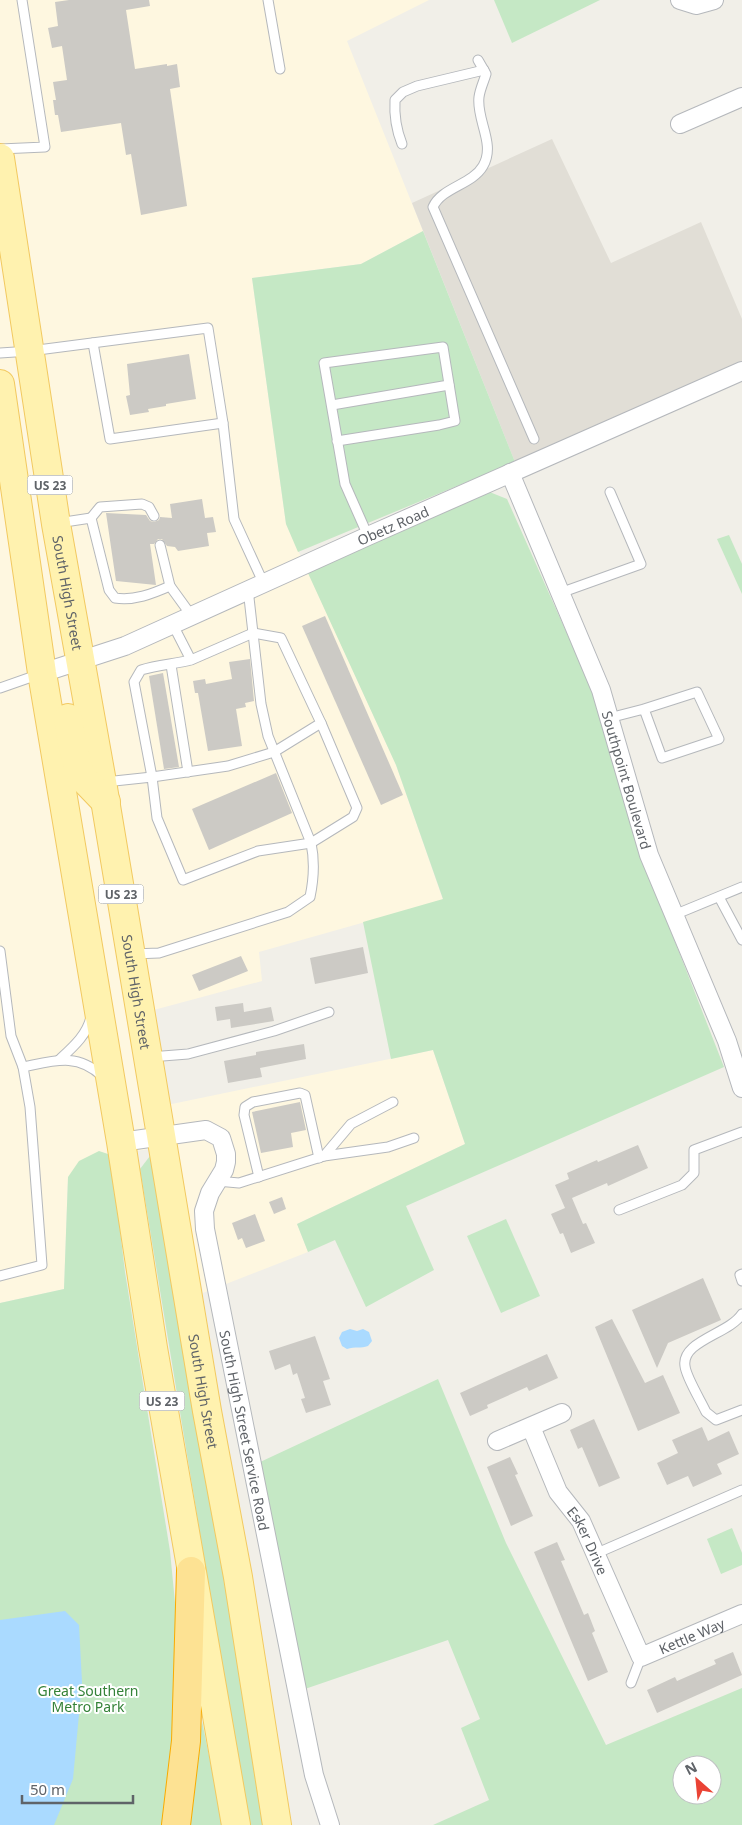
<svg xmlns="http://www.w3.org/2000/svg" width="742" height="1825" viewBox="0 0 742 1825" font-family="'Noto Sans',sans-serif">
<style>
.commercial{fill:#fef7e0}
.education{fill:#e1ded6}
.green{fill:#c5e8c5;fill-rule:evenodd}
.water{fill:#aadaff}
.building{fill:#cccac5}
.lines{fill:none;stroke-linecap:round;stroke-linejoin:round}
.lane-casing{stroke:#b5b8bc;stroke-width:11}
.street-casing{stroke:#b5b8bc;stroke-width:20}
.primary-casing{stroke:#f2c960;stroke-width:30}
.highway-casing{stroke:#f9ab00;stroke-width:30}
.lane{stroke:#fff;stroke-width:9}
.street{stroke:#fff;stroke-width:18}
.primary{stroke:#fff2af;stroke-width:28}
.highway{stroke:#fde293;stroke-width:28}
.labels{text-anchor:middle;dominant-baseline:central;stroke-width:4;stroke-linejoin:round;paint-order:stroke}
.shield{fill:#fff;stroke:#8f9295;stroke-width:1}
.shield-label{font-size:12px;font-weight:bold;fill:#5f6368}
.street-label{font-size:14px;fill:#5f6368;stroke:#fff}
.park-label{font-size:14px;fill:#348238;stroke:#fff}
</style>
<rect width="100%" height="100%" fill="#f1efe8"/>
<!-- commercial -->
<polygon class="commercial" points="0,0 429,0 347,41 423,231 361,264 252,278 286,524 396,765 443,900 259,952 262,981 150,1011 167,1105 433,1050 465,1144 297,1224 308,1252 203,1293 174,1145 111,1155 68,1177 64,1289 0,1303"/>
<!-- education -->
<polygon class="education" points="552,139 611,263 701,222 742,319 742,362 515,462 412,203"/>
<!-- green -->
<g class="green">
<polygon points="494,0 600,0 512,43"/>
<polygon points="423,231 515,462 298,552 286,524 252,278 361,264"/>
<polygon points="487,491 507,499 593,692 638,847 724,1067 406,1206 434,1270 366,1307 335,1240 308,1252 297,1224 465,1144 433,1050 391,1059 363,922 443,899 396,765 307,571"/>
<polygon points="729,535 742,564 742,594 717,539"/>
<polygon points="99,1151 111,1155 125,1272 170,1551 177,1623 169,1825 0,1825 0,1303 64,1289 68,1177 79,1161"/>
<polygon points="153,1152 266,1825 248,1825 140,1169"/>
<polygon points="506,1219 540,1296 501,1313 467,1236"/>
<path d="M438 1379 506 1543 606 1745 742 1688V1825H433L489 1800 461 1728 480 1719 448 1640 302 1690 258 1463ZM682 1765H712V1795H682Z"/>
<polygon points="732,1528 742,1553 742,1565 721,1574 707,1539"/>
<polygon points="202,1721 223,1825 190,1825"/>
</g>
<!-- water -->
<g class="water">
<path d="M350 1329 357 1331 363 1329 369 1332 372 1341 368 1346C361 1349 355 1346 347 1349L342 1346 339 1338 342 1332Z"/>
<polygon points="65,1611 79,1625 82,1682 73,1779 54,1825 0,1825 0,1620"/>
</g>
<!-- building -->
<g class="building">
<polygon points="69,0 149,0 150,6 126,10 135,69 167,64 167,66 177,64 180,87 170,89 187,206 141,215 131,154 126,155 121,123 61,132 58,115 55,115 53,100 56,100 53,82 67,80 62,46 52,48 48,28 58,26 55,2"/>
<polygon points="189,354 196,399 166,404 166,406 148,409 149,412 130,415 126,396 130,395 127,364"/>
<polygon points="202,499 205,518 213,517 216,532 207,533 209,546 178,551 175,547 167,546 162,539 158,539 154,544 150,544 156,585 116,581 106,513 146,515 150,521 154,522 159,520 160,517 172,518 170,504"/>
<polygon points="325,616 403,795 381,805 302,626"/>
<polygon points="250,659 254,701 245,703 246,707 236,709 242,746 208,751 198,693 195,693 193,681 205,679 206,684 232,679 229,662"/>
<polygon points="163,673 179,767 164,769 149,676"/>
<polygon points="276,773 292,813 209,850 192,809"/>
<polygon points="363,947 368,973 315,984 310,958"/>
<polygon points="241,956 248,971 199,991 192,975"/>
<polygon points="243,1003 244,1012 271,1007 274,1021 231,1028 230,1019 217,1021 215,1007"/>
<polygon points="304,1044 306,1059 260,1068 262,1077 228,1083 224,1061 256,1055 256,1052"/>
<polygon points="300,1102 306,1130 291,1133 293,1147 261,1153 252,1112"/>
<polygon points="638,1145 648,1168 608,1186 607,1183 572,1198 583,1224 586,1223 595,1243 571,1253 563,1233 560,1234 551,1214 565,1208 555,1185 569,1179 567,1173 597,1160 598,1162"/>
<polygon points="282,1197 286,1209 274,1214 269,1202"/>
<polygon points="255,1214 265,1241 246,1248 242,1238 238,1240 232,1223"/>
<polygon points="703,1278 721,1320 668,1343 657,1368 632,1310"/>
<polygon points="612,1319 645,1383 663,1375 680,1413 638,1431 595,1327"/>
<polygon points="315,1336 330,1379 323,1381 331,1405 306,1413 301,1399 305,1398 297,1373 293,1375 290,1364 275,1370 269,1351"/>
<polygon points="547,1354 558,1378 529,1391 527,1387 487,1405 488,1408 470,1416 460,1393"/>
<polygon points="594,1419 620,1478 599,1487 582,1447 578,1449 570,1430"/>
<polygon points="702,1427 708,1441 729,1431 739,1454 717,1464 722,1474 693,1487 688,1476 667,1485 657,1463 678,1453 672,1440"/>
<polygon points="510,1457 518,1474 515,1475 533,1516 511,1526 487,1467"/>
<polygon points="557,1542 565,1560 561,1561 584,1615 588,1613 595,1631 592,1633 608,1672 588,1681 534,1552"/>
<polygon points="733,1652 742,1675 657,1713 647,1690 675,1677 677,1681 716,1664 714,1660"/>
</g>
<g class="lines">
<!-- lane casing -->
<g class="lane-casing">
<g id="lane">
<polyline points="268,0 280,69"/>
<path d="M478 60 486 74C484 81 480 89 479 97 476 120 496 144 483 166 472 185 442 187 433 207L534 439"/>
<path d="M402 144C396 129 394 117 395 100L403 92 417 86 484 70"/>
<polyline points="0,149 45,147 22,0"/>
<polyline points="93,343 110,439 223,423"/>
<polyline points="0,353 30,351 208,328 223,423 234,519 263,582"/>
<polyline points="332,405 449,385"/>
<polyline points="337,441 439,425 455,421 443,347 324,363 345,484 368,536"/>
<polyline points="91,518 100,507 142,504 149,507 154,516"/>
<path d="M58 523 91 518 109 590 115 598C134 601 152 594 170 586L191 615"/>
<polyline points="160,545 170,586"/>
<polyline points="560,593 641,564 610,492"/>
<path d="M172 623 191 660 253 633 281 638 321 723 274 752 228 766 152 777 134 682 141 670C158 665 174 664 191 660"/>
<polyline points="171,665 188,772"/>
<polyline points="0,688 40,674"/>
<polyline points="609,718 644,709 697,692 719,739 662,758 644,709"/>
<polyline points="105,782 152,777 157,818 183,880 258,851 311,843 353,817 357,808 321,723"/>
<polyline points="719,897 742,940"/>
<polyline points="674,915 742,887"/>
<polyline points="0,951 11,1036 23,1067"/>
<path d="M133 954 159 953 288 912 310 897C314 878 315 862 311 843L268 736 261 704 248 589"/>
<polyline points="150,1057 188,1054 274,1031 329,1012"/>
<path d="M59 1060C73 1047 87 1035 91 1017"/>
<polyline points="324,1156 388,1147 414,1138"/>
<polyline points="259,1177 244,1115 245,1107 253,1102 300,1093 305,1095 319,1158"/>
<polyline points="217,1181 239,1183 324,1156 351,1124 393,1102"/>
<polyline points="619,1210 682,1185 694,1173 694,1150 742,1132"/>
<polyline points="742,1274 740,1275 742,1281"/>
<path d="M0 1276 42 1265 30 1107 23 1067C53 1061 77 1052 102 1076"/>
<path d="M742 1314C729 1334 681 1341 685 1366 686 1377 701 1401 706 1412L716 1420 742 1410"/>
<polyline points="595,1554 742,1490"/>
<polyline points="631,1683 641,1657"/>
</g>
</g>
<!-- street casing -->
<g class="street-casing">
<g id="street">
<polyline points="680,0 696,5 714,0"/>
<polyline points="680,124 742,97"/>
<path id="s1" d="M510 473 601 690 649 855 727 1041 742 1088"/>
<path id="s2" d="M42 673 125 646 368 536 742 371"/>
<path id="s3" d="M121 1142 206 1130 221 1138 226 1154V1162L224 1170 210 1193 204 1211 205 1229 314 1775 330 1825"/>
<path id="s4" d="M531 1427 558 1492 581 1521 641 1657 742 1614"/>
<polyline points="497,1441 562,1413"/>
</g>
</g>
<!-- primary casing -->
<g class="primary-casing">
<g id="primary">
<path id="s5" d="M0 158 56 524 102 782 207 1411 238 1577 277 1825"/>
<polyline points="0,384 42,673 121,1142 153,1348 236,1825"/>
<polyline points="68,718 72,744 81,776 106,802"/>
</g>
</g>
<!-- highway casing -->
<g class="highway-casing">
<polyline id="highway" points="176,1825 186,1741 191,1571"/>
</g>
<!-- lane -->
<use href="#lane" class="lane"/>
<!-- street -->
<use href="#street" class="street"/>
<!-- primary -->
<use href="#primary" class="primary"/>
<!-- highway -->
<use href="#highway" class="highway"/>
</g>
<g class="labels">
<!-- shield labels -->
<g class="shield">
<rect x="27.5" y="475.5" width="45" height="19" rx="4"/>
<rect x="98.5" y="884.5" width="45" height="19" rx="4"/>
<rect x="139.5" y="1391.5" width="45" height="19" rx="4"/>
</g>
<g class="shield-label">
<text x="50" y="485">US 23</text>
<text x="121" y="894">US 23</text>
<text x="162" y="1401">US 23</text>
</g>
<!-- street labels -->
<g class="street-label">
<text stroke="none"><textPath href="#s2" startOffset="381">Obetz Road</textPath></text>
<text stroke="none"><textPath href="#s5" startOffset="440">South High Street</textPath></text>
<text stroke="none"><textPath href="#s1" startOffset="329">Southpoint Boulevard</textPath></text>
<text stroke="none"><textPath href="#s5" startOffset="845">South High Street</textPath></text>
<text stroke="none"><textPath href="#s5" startOffset="1250">South High Street</textPath></text>
<text stroke="none"><textPath href="#s3" startOffset="405">South High Street Service Road</textPath></text>
<text stroke="none"><textPath href="#s4" startOffset="128">Esker Drive</textPath></text>
<text stroke="none"><textPath href="#s4" startOffset="311">Kettle Way</textPath></text>
</g>
<!-- park labels -->
<g class="park-label">
<text x="88" y="1690">Great Southern<tspan x="88" dy="16">Metro Park</tspan></text>
</g>
</g>
<!-- north arrow -->
<g transform="translate(697 1780) rotate(333)"><circle r="24" fill="#ffffff" stroke="#bfc1c3"/>
<path d="M0-4L9 19L0 12L-9 19Z" fill="#ea4335"/>
<text y="-8" font-size="14" font-weight="bold" text-anchor="middle" fill="#5f6368">N</text>
</g>
<!-- scale -->
<path d="M22 1795v8h111v-8" fill="none" stroke="#5f6368" stroke-width="2.5"/>
<text x="30" y="1795" font-size="15" fill="#5f6368" stroke="#ffffff" stroke-width="4" paint-order="stroke">50 m</text>
</svg>
